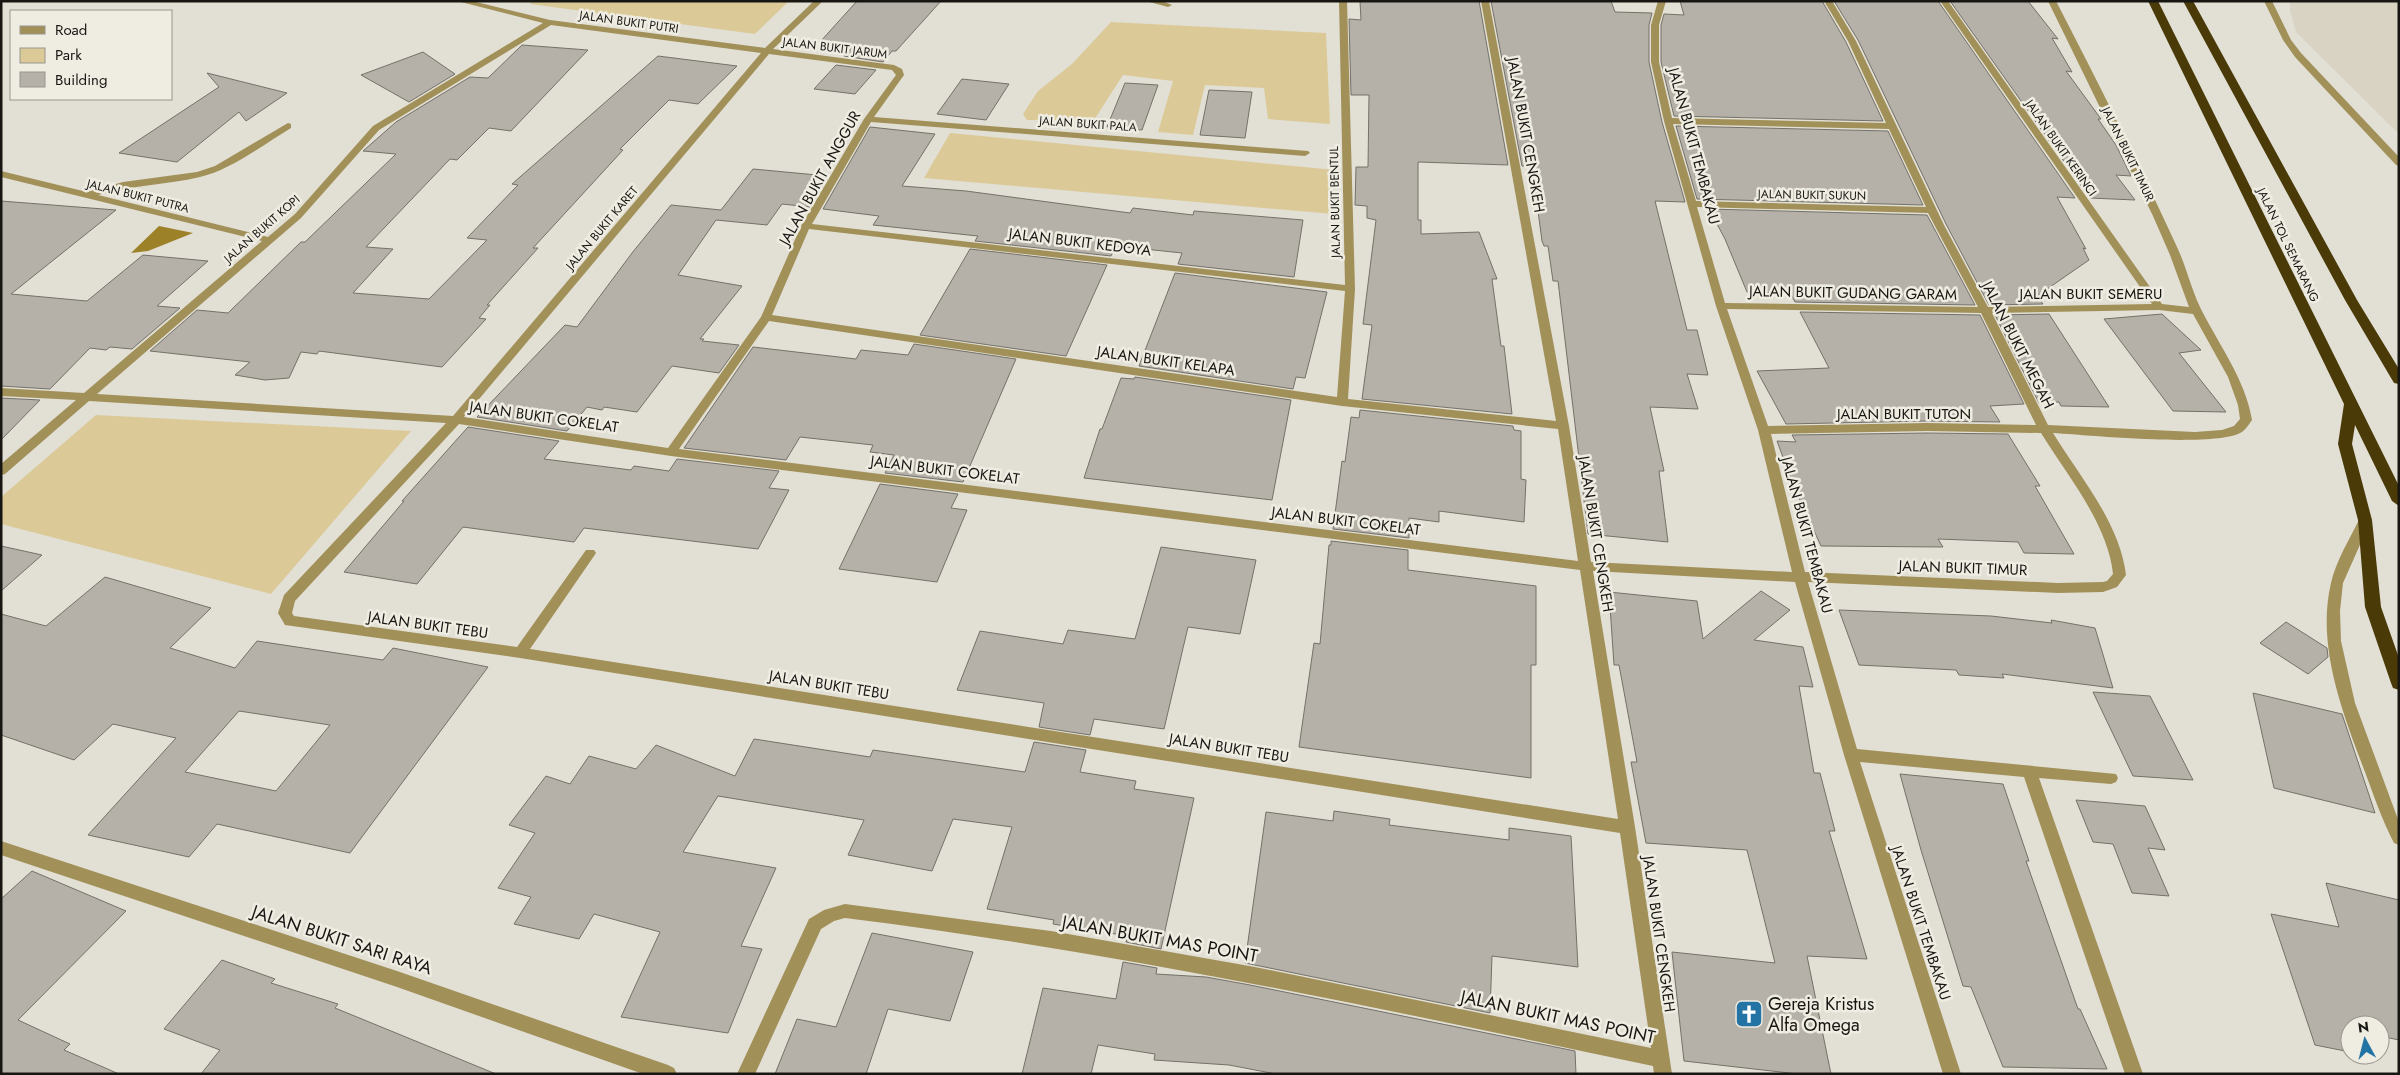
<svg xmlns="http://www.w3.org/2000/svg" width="2400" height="1075" viewBox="0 0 2400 1075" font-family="Jost,sans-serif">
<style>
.built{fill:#d9d3c3}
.green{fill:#dbca98}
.water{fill:#9d8128}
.building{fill:#b5b1a8;stroke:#747168;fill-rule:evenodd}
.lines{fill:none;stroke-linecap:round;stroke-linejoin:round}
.minor{fill:#a29059;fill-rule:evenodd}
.highway{fill:#493a07;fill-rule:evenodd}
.labels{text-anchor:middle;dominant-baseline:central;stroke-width:5;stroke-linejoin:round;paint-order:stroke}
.far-street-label{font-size:12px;fill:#171613;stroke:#efece2}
.street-label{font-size:15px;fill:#171613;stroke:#efece2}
.near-street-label{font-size:18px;fill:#171613;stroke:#efece2}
.near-poi-label{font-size:18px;fill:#171613;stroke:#efece2;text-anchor:start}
</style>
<rect width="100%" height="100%" fill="#e2dfd5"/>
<!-- built -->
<polygon class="built" points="2290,1 2399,1 2399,134 2296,32 2290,11"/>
<!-- green -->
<g class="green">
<polygon points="533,1 789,1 755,34 530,4"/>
<polygon points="1111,22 1326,33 1330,124 1268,119 1264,88 1205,85 1193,135 1158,132 1173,81 1123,75 1094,120 1027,120 1023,114 1038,91 1072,64"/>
<polygon points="950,133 1335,170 1333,214 924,178"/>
<polygon points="96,415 411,431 271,594 1,524 1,497"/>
</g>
<!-- water -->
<polygon class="water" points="159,226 193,233 148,251 131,253"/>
<!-- building -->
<g class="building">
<polygon points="857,1 941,1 896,51 892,51 883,62 844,56 853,46 820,42"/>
<polygon points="1360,1 1479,1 1508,165 1418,162 1418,220 1421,220 1421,234 1479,232 1497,279 1492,279 1501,346 1504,346 1512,414 1362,399 1372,325 1363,324 1376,220 1367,218 1367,206 1355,205 1356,167 1368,167 1369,95 1351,95 1349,19 1361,20"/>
<polygon points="1491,1 1611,1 1615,12 1652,13 1649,25 1649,62 1662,122 1685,202 1655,201 1687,330 1697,330 1708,375 1687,374 1698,409 1650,407 1664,471 1659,471 1668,542 1588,534 1558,281 1553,281 1548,246 1544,246 1542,241 1532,166 1522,166"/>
<polygon points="1680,1 1822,1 1846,42 1883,121 1674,116 1661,62 1661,25 1664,14 1684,15"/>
<polygon points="1834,1 1938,1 2075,198 2057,197 2086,249 2083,248 2089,260 2037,296 2043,304 1989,305 1946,224 1858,40"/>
<polygon points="1950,1 2028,1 2058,39 2052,38 2072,72 2066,71 2101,119 2098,119 2116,145 2131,176 2116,175 2135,200 2090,198"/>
<polygon points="522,45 588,50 511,131 489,128 457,160 450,159 366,247 393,249 353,293 429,299 487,240 467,238 518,185 512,184 658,56 737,66 698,104 669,100 620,149 623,150 533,248 538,248 487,305 490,305 479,318 486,319 442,367 319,351 317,354 301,352 289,378 265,380 235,375 250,362 150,351 197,310 228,313 301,242 305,242 396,154 363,151 396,122 470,77 488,78"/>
<polygon points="423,52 455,74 409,102 361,75"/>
<polygon points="836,65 876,70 855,94 814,89"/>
<polygon points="207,73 287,93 246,121 239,112 177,162 119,153 219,87"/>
<polygon points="962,79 1009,84 986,120 937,114"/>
<polygon points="1125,83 1158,85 1142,130 1107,127"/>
<polygon points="1209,90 1252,92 1245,138 1200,135"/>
<polygon points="1676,126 1888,131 1923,205 1697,199"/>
<polygon points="870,127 935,134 902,186 966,191 1130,213 1133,208 1193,215 1194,211 1303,220 1294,277 1178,264 1182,253 1116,246 1111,256 975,241 978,236 873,225 879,216 823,209"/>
<polygon points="753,169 828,176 810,207 782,204 767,225 716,220 678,275 742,286 700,339 704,339 702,341 739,345 719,373 672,366 637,412 604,407 602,410 587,407 567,431 477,417 565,325 577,327 632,253 671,205 721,210"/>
<polygon points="1,201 116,210 11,294 87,301 143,255 208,261 157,306 180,308 132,349 110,347 106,350 90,348 50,389 1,386"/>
<polygon points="1709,209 1927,215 1975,305 1795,302 1790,293 1747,292 1725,239"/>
<polygon points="970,249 1107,265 1066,356 920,335"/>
<polygon points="1175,273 1327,292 1305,378 1296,377 1293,389 1139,366"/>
<polygon points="1800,312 1980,315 2024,404 1990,406 2000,422 1927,421 1786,424 1757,371 1829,368"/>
<polygon points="2049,314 2109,407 2061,406 2059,402 2039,403 1995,315"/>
<polygon points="2162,314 2201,350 2179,353 2226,412 2173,411 2104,319"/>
<polygon points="914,344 1016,359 963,482 885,473 894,455 870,452 873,445 800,437 786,460 684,448 753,347 856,359 861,350 908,355"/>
<polygon points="1135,377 1291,400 1272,500 1084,478 1100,429 1102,429 1121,378 1134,379"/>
<polygon points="1,398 40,400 1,440"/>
<polygon points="1360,410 1513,426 1514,430 1521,431 1521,479 1526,480 1524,522 1439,511 1439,522 1409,518 1409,538 1333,529 1342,461 1345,462 1351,417 1359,418"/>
<polygon points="468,427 559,441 544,459 631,470 634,466 669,471 677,459 779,471 769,488 789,490 758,549 584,528 574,542 463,527 417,584 344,572 404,501 402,501"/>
<polygon points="1927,433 2008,434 2040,486 2035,486 2074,554 2024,553 2018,542 1938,539 1943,547 1821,546 1794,487 1777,441 1796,442 1792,435"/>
<polygon points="880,484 958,494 951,508 967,510 937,582 839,569"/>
<polygon points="1331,541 1408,550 1408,570 1536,586 1536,665 1531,665 1531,778 1299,747 1314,643 1320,644 1329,545 1331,545"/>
<polygon points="1,546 42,555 1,591"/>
<polygon points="1161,547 1256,560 1240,634 1188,627 1164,729 1094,719 1090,735 1039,727 1044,703 957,690 980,631 1063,644 1068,630 1135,639"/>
<path d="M105 577 211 608 170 648 235 668 257 641 383 660 393 648 488 667 350 853 217 824 189 857 88 835 176 738 113 724 74 760 1 735V614L46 626ZM239 711 330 725 276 791 185 772Z"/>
<polygon points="1761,591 1790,610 1754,640 1803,647 1813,687 1799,686 1814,773 1820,773 1835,831 1829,831 1867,959 1807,956 1831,1074 1798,1074 1684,1061 1672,952 1775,963 1747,850 1646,843 1631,762 1637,762 1619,665 1614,665 1609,592 1697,601 1703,639"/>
<polygon points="1839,610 1991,616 2052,623 2051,620 2095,628 2113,688 2002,674 2004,678 1959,675 1956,670 1859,665"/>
<polygon points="2286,622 2327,648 2328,657 2308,674 2260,643"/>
<polygon points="2093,692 2150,696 2193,780 2133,776"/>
<polygon points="2253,693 2342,714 2375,813 2274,788"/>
<polygon points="754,739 870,757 873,750 1025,772 1034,742 1086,750 1080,772 1136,781 1134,789 1194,798 1161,949 1126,942 1128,936 1053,924 1054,920 987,909 1012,827 953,819 932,871 848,855 864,820 718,796 683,852 776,868 741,946 762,949 728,1033 621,1017 660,932 594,914 579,939 514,924 531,897 498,888 535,833 509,825 546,776 570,784 589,756 636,769 656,745 735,776"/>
<polygon points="1900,774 2003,784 2029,861 2026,861 2078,1009 2080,1009 2107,1069 2003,1067 1971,987 1963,986 1921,850"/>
<polygon points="2076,800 2145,806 2165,850 2148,848 2169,896 2132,893 2113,844 2093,842"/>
<polygon points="1334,811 1390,819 1389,825 1509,840 1509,828 1571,836 1578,967 1492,956 1490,1013 1245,963 1266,812 1333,821"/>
<polygon points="32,871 126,911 18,1020 70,1044 64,1050 119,1074 1,1074 1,899"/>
<polygon points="2326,883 2399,900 2399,1040 2380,1036 2380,1025 2350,1025 2350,1052 2315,1045 2271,914 2339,927"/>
<polygon points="872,933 973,952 950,1021 888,1009 866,1074 775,1074 797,1019 836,1027"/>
<polygon points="222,960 275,979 271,983 338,1004 335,1008 496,1074 201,1074 220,1050 164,1029"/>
<polygon points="1123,962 1157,968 1156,974 1206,977 1250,985 1575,1051 1576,1074 1276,1074 1229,1065 1154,1060 1155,1054 1098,1045 1091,1074 1022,1074 1043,988 1116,999"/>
</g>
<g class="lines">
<!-- minor -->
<g class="minor">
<path d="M457 1H472L550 20 765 48 814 1H823L773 49 894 65 902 69 904 75 874 117 1308 151 1310 153 1305 156 871 122 812 224 1345 285 1339 1H1347L1355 289 1348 399 1556 421 1481 1H1489L1569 426 1591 562 1792 572 1758 430 1716 306 1664 121 1651 62V25L1658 1H1666L1659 25V62L1672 118 1886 123 1848 41 1824 1H1832L1856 41 1944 225 1988 307 2152 304 1940 1H1948L2162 304 2189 307 2170 255 2153 216 2048 1H2056C2098 82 2139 164 2177 247 2186 266 2191 288 2200 307 2218 344 2245 378 2252 420 2249 424 2246 429 2242 432 2217 448 2088 435 2053 433 2080 477 2120 523 2126 575L2117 587 2103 592 2058 593 1808 582 1857 749 2116 774 2118 778 2116 782 2111 784 2039 778 2143 1074H2125L2024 777 1860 762 1961 1074H1943L1844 755 1795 582 1593 571 1635 827 1672 1074H1654L1653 1066C1385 1009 1117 952 845 918L834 921 821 929 755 1074H737L809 919 824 910 845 904 1051 931 1255 967 1651 1048 1620 833 520 658 285 625 278 613 284 595 446 423 89 401 5 474 1 475V464L76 400 1 396V388L84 393 262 241 1 177V171L87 192 123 182 197 172 215 166 288 123 291 124V128C264 144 231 170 200 177 166 185 133 185 98 195L268 237 295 214 373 126 543 23ZM551 25 761 53 453 416 97 394 301 218 379 130ZM769 54 892 70 896 75 864 119 801 226 761 317 668 448 464 417ZM1673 124 1889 129 1926 207 1696 201ZM1697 207 1928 213 1978 307 1725 303ZM809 229 1345 291 1337 397 772 315ZM1727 309 1981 313 2036 425 1927 423 1768 426ZM2159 310 2193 314 2228 377 2238 405 2240 419 2234 426 2222 430 2195 432 2048 425 1992 313ZM769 321 1342 406 1558 429 1578 561 679 449ZM459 424 671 456 1580 570 1618 819 530 649 594 556 596 553 594 550H586L517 647 294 616 292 613 295 601ZM1927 431 2041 433C2067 475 2108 524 2113 574L2107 581 2103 582 2058 583 1805 572 1771 434Z"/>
<polygon points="1146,1 1162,1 1172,5 1168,7"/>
<polygon points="2264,1 2272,1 2291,40 2301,53 2399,157 2399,166 2396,165 2295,57 2283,40"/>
<path d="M2365 516 2371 520 2343 583 2340 611 2341 641 2355 703 2399 822V845L2394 843C2382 820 2374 796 2365 772 2343 714 2316 646 2331 583 2336 561 2349 540 2359 520Z"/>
<polygon points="1,841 397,971 668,1065 674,1068 677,1074 643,1074 397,987 1,855"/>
</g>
<!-- highway -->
<g class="highway">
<polygon points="2148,1 2158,1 2399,486 2399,506 2392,501 2355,425 2352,444 2372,520 2381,607 2399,658 2399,690 2393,688 2391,683 2365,607 2358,520 2338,444 2344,404"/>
<polygon points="2183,1 2193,1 2357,300 2399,369 2399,384 2394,383 2345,300"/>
</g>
</g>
<!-- icons -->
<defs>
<g id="church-square" transform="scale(1.4375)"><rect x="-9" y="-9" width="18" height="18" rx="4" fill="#2473a5" stroke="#efece2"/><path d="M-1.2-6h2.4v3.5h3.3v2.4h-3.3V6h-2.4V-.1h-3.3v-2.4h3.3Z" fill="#fff"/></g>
</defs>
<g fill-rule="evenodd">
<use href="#church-square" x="1749" y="1014"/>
</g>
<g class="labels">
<!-- far-street labels -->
<g class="far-street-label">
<text transform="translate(629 22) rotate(8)">JALAN BUKIT PUTRI</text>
<text transform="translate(835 48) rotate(7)">JALAN BUKIT JARUM</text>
<text transform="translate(1088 124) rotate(4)">JALAN BUKIT PALA</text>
<text transform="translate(2061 148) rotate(55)">JALAN BUKIT KERINCI</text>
<text transform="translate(2128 154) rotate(64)">JALAN BUKIT TIMUR</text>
<text transform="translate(1812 195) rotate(1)">JALAN BUKIT SUKUN</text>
<text transform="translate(138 196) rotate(14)">JALAN BUKIT PUTRA</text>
<text transform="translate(1335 202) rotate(-91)">JALAN BUKIT BENTUL</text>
<text transform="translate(602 228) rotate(-50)">JALAN BUKIT KARET</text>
<text transform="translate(262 229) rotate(-41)">JALAN BUKIT KOPI</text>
<text transform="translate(2288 245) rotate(64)">JALAN TOL SEMARANG</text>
</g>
<!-- street labels -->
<g class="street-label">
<text transform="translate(1526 135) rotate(80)">JALAN BUKIT CENGKEH</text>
<text transform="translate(1694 146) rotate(75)">JALAN BUKIT TEMBAKAU</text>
<text transform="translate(820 178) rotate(-61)">JALAN BUKIT ANGGUR</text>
<text transform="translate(1080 242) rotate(7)">JALAN BUKIT KEDOYA</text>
<text transform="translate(1853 293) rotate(1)">JALAN BUKIT GUDANG GARAM</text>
<text x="2091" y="294">JALAN BUKIT SEMERU</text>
<text transform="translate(2018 345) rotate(63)">JALAN BUKIT MEGAH</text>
<text transform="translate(1166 361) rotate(8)">JALAN BUKIT KELAPA</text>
<text x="1904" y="414">JALAN BUKIT TUTON</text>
<text transform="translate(544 417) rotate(8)">JALAN BUKIT COKELAT</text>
<text transform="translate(945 470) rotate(7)">JALAN BUKIT COKELAT</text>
<text transform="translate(1346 521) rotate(7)">JALAN BUKIT COKELAT</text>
<text transform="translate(1596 534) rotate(81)">JALAN BUKIT CENGKEH</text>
<text transform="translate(1807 535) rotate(75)">JALAN BUKIT TEMBAKAU</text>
<text transform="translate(1963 568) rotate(2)">JALAN BUKIT TIMUR</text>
<text transform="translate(428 625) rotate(8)">JALAN BUKIT TEBU</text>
<text transform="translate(829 685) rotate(9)">JALAN BUKIT TEBU</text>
<text transform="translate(1229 748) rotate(9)">JALAN BUKIT TEBU</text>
<text transform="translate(1921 923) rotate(72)">JALAN BUKIT TEMBAKAU</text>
<text transform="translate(1659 934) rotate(82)">JALAN BUKIT CENGKEH</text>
</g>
<!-- near-street labels -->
<g class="near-street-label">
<text transform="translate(1160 939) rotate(10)">JALAN BUKIT MAS POINT</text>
<text transform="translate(342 940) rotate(18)">JALAN BUKIT SARI RAYA</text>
<text transform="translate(1558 1017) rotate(12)">JALAN BUKIT MAS POINT</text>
</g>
<!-- near-poi labels -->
<g class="near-poi-label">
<text x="1768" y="1004">Gereja Kristus<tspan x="1768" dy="21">Alfa Omega</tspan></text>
</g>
</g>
<!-- border -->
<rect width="2400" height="1075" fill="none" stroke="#171613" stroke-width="5"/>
<!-- legend -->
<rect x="10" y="10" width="162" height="90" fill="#efece2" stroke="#99968f"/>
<rect x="20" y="26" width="25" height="8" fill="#a29059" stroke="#99968f"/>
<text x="55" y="35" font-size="15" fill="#171613">Road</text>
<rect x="20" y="48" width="25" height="15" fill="#dbca98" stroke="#99968f"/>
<text x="55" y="60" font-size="15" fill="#171613">Park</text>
<rect x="20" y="72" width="25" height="15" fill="#b5b1a8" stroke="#99968f"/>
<text x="55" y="85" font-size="15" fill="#171613">Building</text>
<!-- north arrow -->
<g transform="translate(2365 1040) rotate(353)"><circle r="24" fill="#efece2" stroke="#99968f"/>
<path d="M0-4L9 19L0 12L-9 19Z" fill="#2473a5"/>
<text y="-8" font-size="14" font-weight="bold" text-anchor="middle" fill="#171613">N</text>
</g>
</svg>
